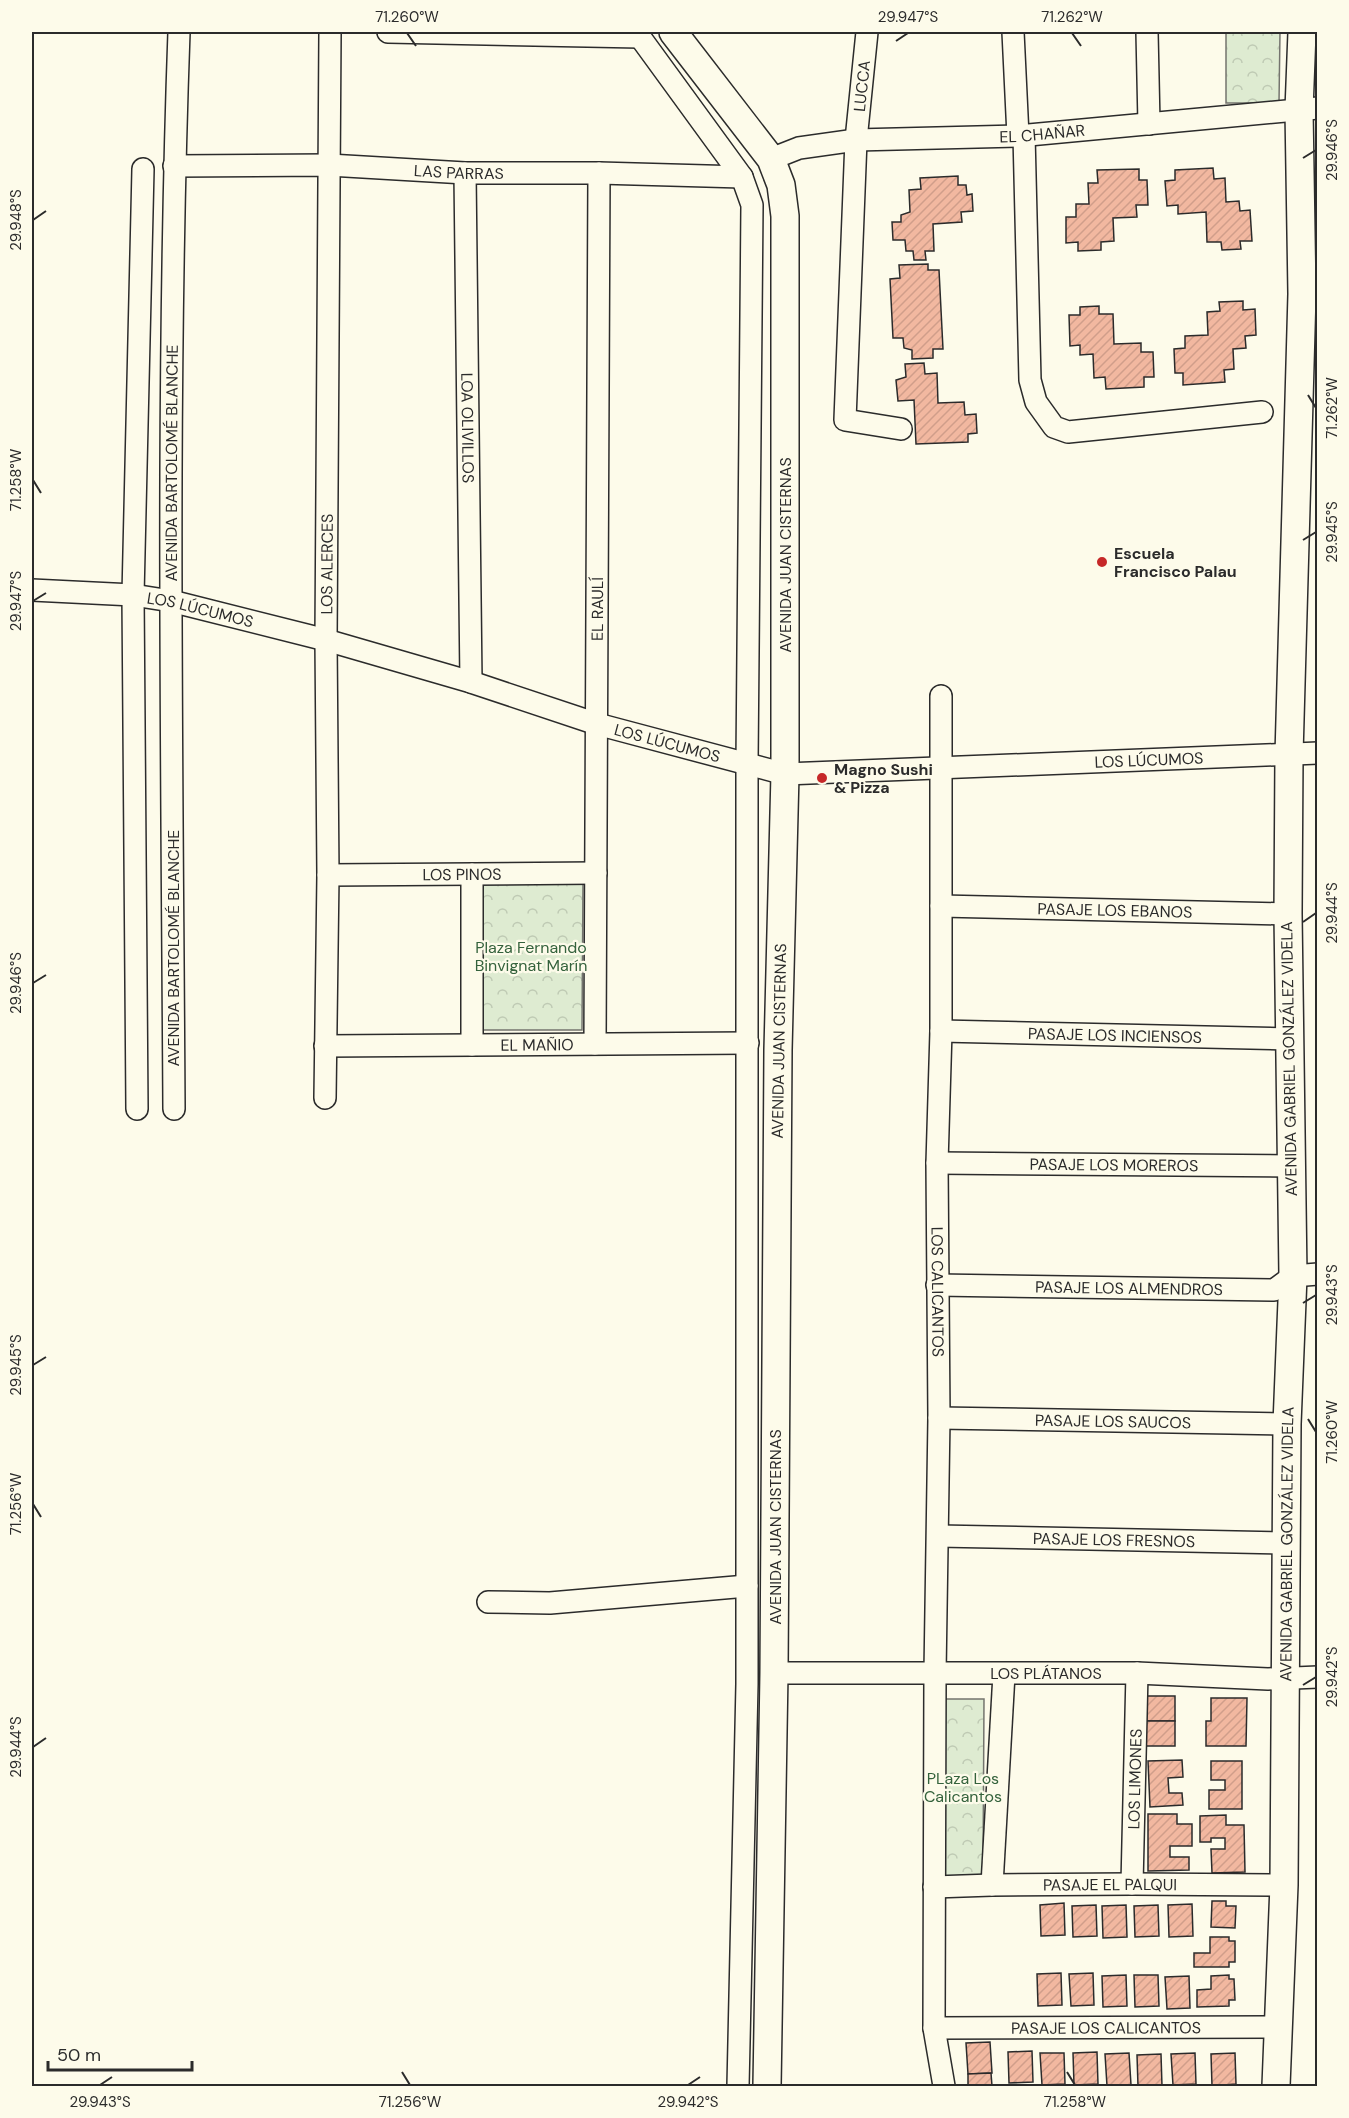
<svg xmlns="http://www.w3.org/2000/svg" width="1349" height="2118" viewBox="0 0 1349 2118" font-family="'DM Sans',sans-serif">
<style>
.park{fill:url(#park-crowns);stroke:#74746e;stroke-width:1.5}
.building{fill:url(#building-hatch);stroke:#2b2b2b;stroke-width:1.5}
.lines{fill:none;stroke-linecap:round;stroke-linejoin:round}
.minor-casing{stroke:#2b2b2b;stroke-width:24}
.major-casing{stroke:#2b2b2b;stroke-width:30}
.minor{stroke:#fdfbea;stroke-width:21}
.major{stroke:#fdfbea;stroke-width:27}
.ticks{fill:none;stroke:#2b2b2b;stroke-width:2}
.poi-dot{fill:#c62828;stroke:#fdfbea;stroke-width:2}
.labels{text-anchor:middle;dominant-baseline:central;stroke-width:4.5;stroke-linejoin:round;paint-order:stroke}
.street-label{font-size:16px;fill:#2b2b2b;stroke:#fdfbea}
.poi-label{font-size:16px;font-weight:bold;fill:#2b2b2b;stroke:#fdfbea;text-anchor:start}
.park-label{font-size:16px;fill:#34623c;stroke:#fdfbea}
.neatline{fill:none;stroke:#2b2b2b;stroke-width:2}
.ticks-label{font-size:15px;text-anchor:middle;fill:#2b2b2b}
</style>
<defs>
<pattern id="park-crowns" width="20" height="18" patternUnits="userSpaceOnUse" patternTransform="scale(1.5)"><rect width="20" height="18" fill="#deebd1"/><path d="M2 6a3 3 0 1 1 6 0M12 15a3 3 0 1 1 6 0" fill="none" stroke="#bfcab4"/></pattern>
<pattern id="building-hatch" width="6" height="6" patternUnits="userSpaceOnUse" patternTransform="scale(1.5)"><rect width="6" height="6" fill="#f2b8a0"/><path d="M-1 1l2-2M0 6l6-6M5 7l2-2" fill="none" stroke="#d09e8a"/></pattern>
</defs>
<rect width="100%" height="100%" fill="#fdfbea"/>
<!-- park -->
<g class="park">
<polygon points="1226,32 1280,32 1279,103 1226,103"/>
<polygon points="583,883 582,1030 479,1030 479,884"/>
<polygon points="942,1699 984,1699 983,1875 944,1876"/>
</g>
<!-- building -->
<g class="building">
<polygon points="1213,168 1214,179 1225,178 1226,202 1239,201 1240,211 1250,210 1252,241 1240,241 1241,249 1222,250 1221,242 1207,242 1206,212 1178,214 1178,205 1167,206 1165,181 1175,180 1175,170"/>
<polygon points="1139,169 1139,180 1147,180 1148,205 1136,205 1137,217 1113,218 1114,241 1101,242 1101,250 1078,251 1078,242 1066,243 1066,217 1076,217 1076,204 1089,204 1088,183 1098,183 1097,170"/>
<polygon points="958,176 958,185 966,185 967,195 972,194 973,211 961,212 962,222 933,224 934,251 925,251 926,260 914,260 913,251 906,251 905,240 893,240 892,222 901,222 901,215 910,212 909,190 921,189 920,178"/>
<polygon points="928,264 928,270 939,270 943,349 933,349 933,358 912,359 912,350 904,348 903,338 893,338 890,279 900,278 899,265"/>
<polygon points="1243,301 1243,310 1255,309 1256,335 1245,336 1246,348 1233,349 1234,369 1224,370 1225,382 1183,385 1183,373 1175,373 1174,349 1185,348 1185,336 1208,335 1207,312 1220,311 1219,302"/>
<polygon points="1099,306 1099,314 1113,314 1114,344 1141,343 1141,352 1153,352 1154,377 1144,377 1144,387 1106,389 1105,377 1094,378 1093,354 1080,355 1080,345 1070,346 1069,315 1080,315 1080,307"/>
<polygon points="924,363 925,374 937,373 938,403 964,402 965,415 976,414 977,433 968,434 968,442 916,444 914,400 898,401 896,380 906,377 905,364"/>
<rect x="1143" y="1696" width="32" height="25"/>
<polygon points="1211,1698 1247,1698 1246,1746 1206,1746 1206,1721 1211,1721"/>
<rect x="1143" y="1721" width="32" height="25"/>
<polygon points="1182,1760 1183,1777 1168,1778 1169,1793 1182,1793 1183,1805 1150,1807 1148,1761"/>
<polygon points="1211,1761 1242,1761 1242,1809 1209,1809 1209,1790 1225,1790 1225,1780 1211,1780"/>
<polygon points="1148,1814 1177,1814 1177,1824 1192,1824 1192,1846 1170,1846 1170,1857 1189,1857 1189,1870 1148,1871"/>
<polygon points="1226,1815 1226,1825 1244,1825 1245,1872 1212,1873 1211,1849 1225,1849 1225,1838 1211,1838 1211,1842 1200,1842 1200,1816"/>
<polygon points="1212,1901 1226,1901 1226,1906 1236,1906 1235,1928 1211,1927"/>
<polygon points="1064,1903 1065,1935 1041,1936 1040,1905"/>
<polygon points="1192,1904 1193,1936 1169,1937 1168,1905"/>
<polygon points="1096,1905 1097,1936 1073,1937 1072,1906"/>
<polygon points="1126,1905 1127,1937 1103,1938 1102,1906"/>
<polygon points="1158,1905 1159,1936 1135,1937 1134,1906"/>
<polygon points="1210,1937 1229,1937 1229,1941 1235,1941 1235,1962 1229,1962 1229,1967 1194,1967 1194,1953 1210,1953"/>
<polygon points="1061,1973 1062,2005 1038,2006 1037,1974"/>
<polygon points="1093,1973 1094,2005 1071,2006 1069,1974"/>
<polygon points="1126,1975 1127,2006 1103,2007 1102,1976"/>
<polygon points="1134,1975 1158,1975 1159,2006 1135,2007"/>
<polygon points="1229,1975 1229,1979 1234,1979 1235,2000 1229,2000 1229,2006 1197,2007 1197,1990 1211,1989 1211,1976"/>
<polygon points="1189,1976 1190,2008 1167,2009 1165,1977"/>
<polygon points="990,2042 992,2073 968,2074 966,2043"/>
<polygon points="1032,2051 1033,2082 1009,2083 1008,2052"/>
<polygon points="1097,2052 1098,2084 1074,2085 1073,2053"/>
<polygon points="1040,2053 1064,2053 1065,2084 1042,2085"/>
<polygon points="1129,2053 1131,2085 1107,2086 1105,2054"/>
<polygon points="1195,2053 1196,2084 1173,2085 1171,2054"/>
<polygon points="1235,2053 1236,2084 1212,2086 1211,2054"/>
<polygon points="1161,2054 1162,2086 1138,2086 1137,2055"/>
<polygon points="991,2073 992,2086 968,2086 968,2074"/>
</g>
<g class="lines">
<!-- minor casing -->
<g class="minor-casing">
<g id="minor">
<polyline points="388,32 640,37"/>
<polyline points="638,32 640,37 742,177 752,205 747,763 747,1684 738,2086"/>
<polyline points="867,32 856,140 845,420 901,429"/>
<polyline points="1013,32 1018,136"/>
<polyline points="1147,32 1149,124"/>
<polyline points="1024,135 1030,380 1036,402 1054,427 1068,432 1262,412"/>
<path id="s1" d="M771 159 799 148 856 140 1018 136 1318 108"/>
<path id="s2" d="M174 166 329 165 465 173H599L742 177"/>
<path id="s3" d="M465 173 471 682"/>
<path id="s4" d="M32 590 133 595 171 601 326 640 471 682 597 724 785 774 1318 753"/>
<path id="s5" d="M941 696V1031L937 1163 939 1418 935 1673 934 2028 944 2086"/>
<polyline points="472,874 472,1045"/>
<path id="s6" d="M328 875 596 873"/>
<path id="s7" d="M941 906 1288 914"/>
<path id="s8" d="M941 1031 1289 1039"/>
<path id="s9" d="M595 1044 599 173"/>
<path id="s10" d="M325 1046 748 1043"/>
<path id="s11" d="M325 1098 328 875 326 640 330 32"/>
<polyline points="137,1109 133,595 143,169"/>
<path id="s12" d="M174 1109C172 750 166 390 179 32"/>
<path id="s13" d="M937 1163 1290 1166"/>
<path id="s14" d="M937 1285 1274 1290 1293 1276 1318 1274"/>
<path id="s15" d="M939 1418 1287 1424"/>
<path id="s16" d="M938 1536 1288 1543"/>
<polyline points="488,1602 550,1603 747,1586"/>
<path id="s17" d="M774 1673H1137L1268 1679 1318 1677"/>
<path id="s18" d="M1132 1884 1137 1673"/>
<polyline points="992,1885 1004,1674"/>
<path id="s19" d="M934 1887 992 1885 1132 1884 1284 1885"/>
<path id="s20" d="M934 2028 1279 2027"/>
</g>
</g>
<!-- major casing -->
<g class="major-casing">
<g id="major">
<polyline points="673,32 771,159 781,185 785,216 785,774 778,1050 774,1673 767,2086"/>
<path id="s21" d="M1276 2086 1284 1885 1287 1424 1293 1276 1288 914 1289 755 1302 294 1299 110 1302 32"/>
</g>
</g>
<!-- minor -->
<use href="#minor" class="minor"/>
<!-- major -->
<use href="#major" class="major"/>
</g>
<!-- ticks -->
<path class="ticks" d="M407 33 416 46M1072 33 1081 46M896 41 908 33M1303 158 1316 150M33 220 46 211M1308 395 1316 408M33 480 41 493M1303 540 1316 532M33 601 46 593M1303 922 1316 913M33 983 46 975M1303 1303 1316 1295M33 1365 46 1357M1308 1419 1316 1432M33 1504 41 1517M1303 1685 1316 1677M33 1747 46 1738M402 2072 410 2085M1067 2072 1075 2085M100 2085 112 2077M688 2085 700 2077"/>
<!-- markers -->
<g class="poi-dot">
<circle cx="1102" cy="562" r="6"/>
<circle cx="822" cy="778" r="6"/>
</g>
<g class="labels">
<!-- street labels -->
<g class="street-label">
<text transform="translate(862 86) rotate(-84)">LUCCA</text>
<text stroke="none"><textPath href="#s1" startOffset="274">EL CHAÑAR</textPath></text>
<text stroke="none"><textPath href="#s2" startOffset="285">LAS PARRAS</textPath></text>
<text stroke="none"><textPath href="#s3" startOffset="255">LOA OLIVILLOS</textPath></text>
<text stroke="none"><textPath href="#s12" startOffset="646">AVENIDA BARTOLOMÉ BLANCHE</textPath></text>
<text transform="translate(785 555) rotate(-90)">AVENIDA JUAN CISTERNAS</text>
<text stroke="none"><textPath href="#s11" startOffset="534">LOS ALERCES</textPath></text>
<text stroke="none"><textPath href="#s9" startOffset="435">EL RAULÍ</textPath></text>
<text stroke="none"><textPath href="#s4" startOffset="170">LOS LÚCUMOS</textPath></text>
<text stroke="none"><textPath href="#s4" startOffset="656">LOS LÚCUMOS</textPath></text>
<text stroke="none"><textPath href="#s4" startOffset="1142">LOS LÚCUMOS</textPath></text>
<text stroke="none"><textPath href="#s6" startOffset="134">LOS PINOS</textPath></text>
<text stroke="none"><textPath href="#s7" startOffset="174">PASAJE LOS EBANOS</textPath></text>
<text transform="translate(173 948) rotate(-90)">AVENIDA BARTOLOMÉ BLANCHE</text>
<text stroke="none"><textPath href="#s8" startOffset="174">PASAJE LOS INCIENSOS</textPath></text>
<text transform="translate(779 1041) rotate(-89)">AVENIDA JUAN CISTERNAS</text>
<text stroke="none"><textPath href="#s10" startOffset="212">EL MAÑIO</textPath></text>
<text transform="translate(1289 1059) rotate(-91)">AVENIDA GABRIEL GONZÁLEZ VIDELA</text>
<text stroke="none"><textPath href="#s13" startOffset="177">PASAJE LOS MOREROS</textPath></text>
<text stroke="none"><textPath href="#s14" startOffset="192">PASAJE LOS ALMENDROS</textPath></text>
<text stroke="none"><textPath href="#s5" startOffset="596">LOS CALICANTOS</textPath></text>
<text stroke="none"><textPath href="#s15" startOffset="174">PASAJE LOS SAUCOS</textPath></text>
<text transform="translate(775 1527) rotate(-90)">AVENIDA JUAN CISTERNAS</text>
<text stroke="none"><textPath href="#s16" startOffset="176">PASAJE LOS FRESNOS</textPath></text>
<text stroke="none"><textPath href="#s21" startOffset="542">AVENIDA GABRIEL GONZÁLEZ VIDELA</textPath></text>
<text stroke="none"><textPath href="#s17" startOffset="272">LOS PLÁTANOS</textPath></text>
<text stroke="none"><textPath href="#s18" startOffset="105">LOS LIMONES</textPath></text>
<text stroke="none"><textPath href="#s19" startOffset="176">PASAJE EL PALQUI</textPath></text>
<text stroke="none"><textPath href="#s20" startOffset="172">PASAJE LOS CALICANTOS</textPath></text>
</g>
<!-- poi labels -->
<g class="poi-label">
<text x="1114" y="553">Escuela<tspan x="1114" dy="18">Francisco Palau</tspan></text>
<text x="834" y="769">Magno Sushi<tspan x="834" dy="18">&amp; Pizza</tspan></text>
</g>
<!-- park labels -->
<g class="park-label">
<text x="531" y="947">Plaza Fernando<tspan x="531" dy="18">Binvignat Marín</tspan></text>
<text x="963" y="1778">PLaza Los<tspan x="963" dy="18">Calicantos</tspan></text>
</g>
</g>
<!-- border -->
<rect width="1349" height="2118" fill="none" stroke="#fdfbea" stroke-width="66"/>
<!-- scale -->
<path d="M48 2061v9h144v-9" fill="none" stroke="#2b2b2b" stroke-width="3"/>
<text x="57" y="2061" font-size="18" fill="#2b2b2b" stroke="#fdfbea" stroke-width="4.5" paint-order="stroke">50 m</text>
<rect x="33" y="33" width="1283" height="2052" class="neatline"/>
<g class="ticks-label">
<text x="407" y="22">71.260°W</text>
<text x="908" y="22">29.947°S</text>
<text x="1072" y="22">71.262°W</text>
<text transform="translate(1332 150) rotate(-90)" y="5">29.946°S</text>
<text transform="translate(16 220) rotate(-90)" y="5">29.948°S</text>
<text transform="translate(1332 408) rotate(-90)" y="5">71.262°W</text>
<text transform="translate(16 480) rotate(-90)" y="5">71.258°W</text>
<text transform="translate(1332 532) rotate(-90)" y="5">29.945°S</text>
<text transform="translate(16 601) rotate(-90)" y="5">29.947°S</text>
<text transform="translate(1332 913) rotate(-90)" y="5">29.944°S</text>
<text transform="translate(16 983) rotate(-90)" y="5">29.946°S</text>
<text transform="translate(1332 1295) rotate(-90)" y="5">29.943°S</text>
<text transform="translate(16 1365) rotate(-90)" y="5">29.945°S</text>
<text transform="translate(1332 1432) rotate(-90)" y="5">71.260°W</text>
<text transform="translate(16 1504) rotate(-90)" y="5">71.256°W</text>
<text transform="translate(1332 1677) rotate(-90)" y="5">29.942°S</text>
<text transform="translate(16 1747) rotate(-90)" y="5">29.944°S</text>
<text x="100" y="2107">29.943°S</text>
<text x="410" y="2107">71.256°W</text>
<text x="688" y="2107">29.942°S</text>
<text x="1075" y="2107">71.258°W</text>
</g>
</svg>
